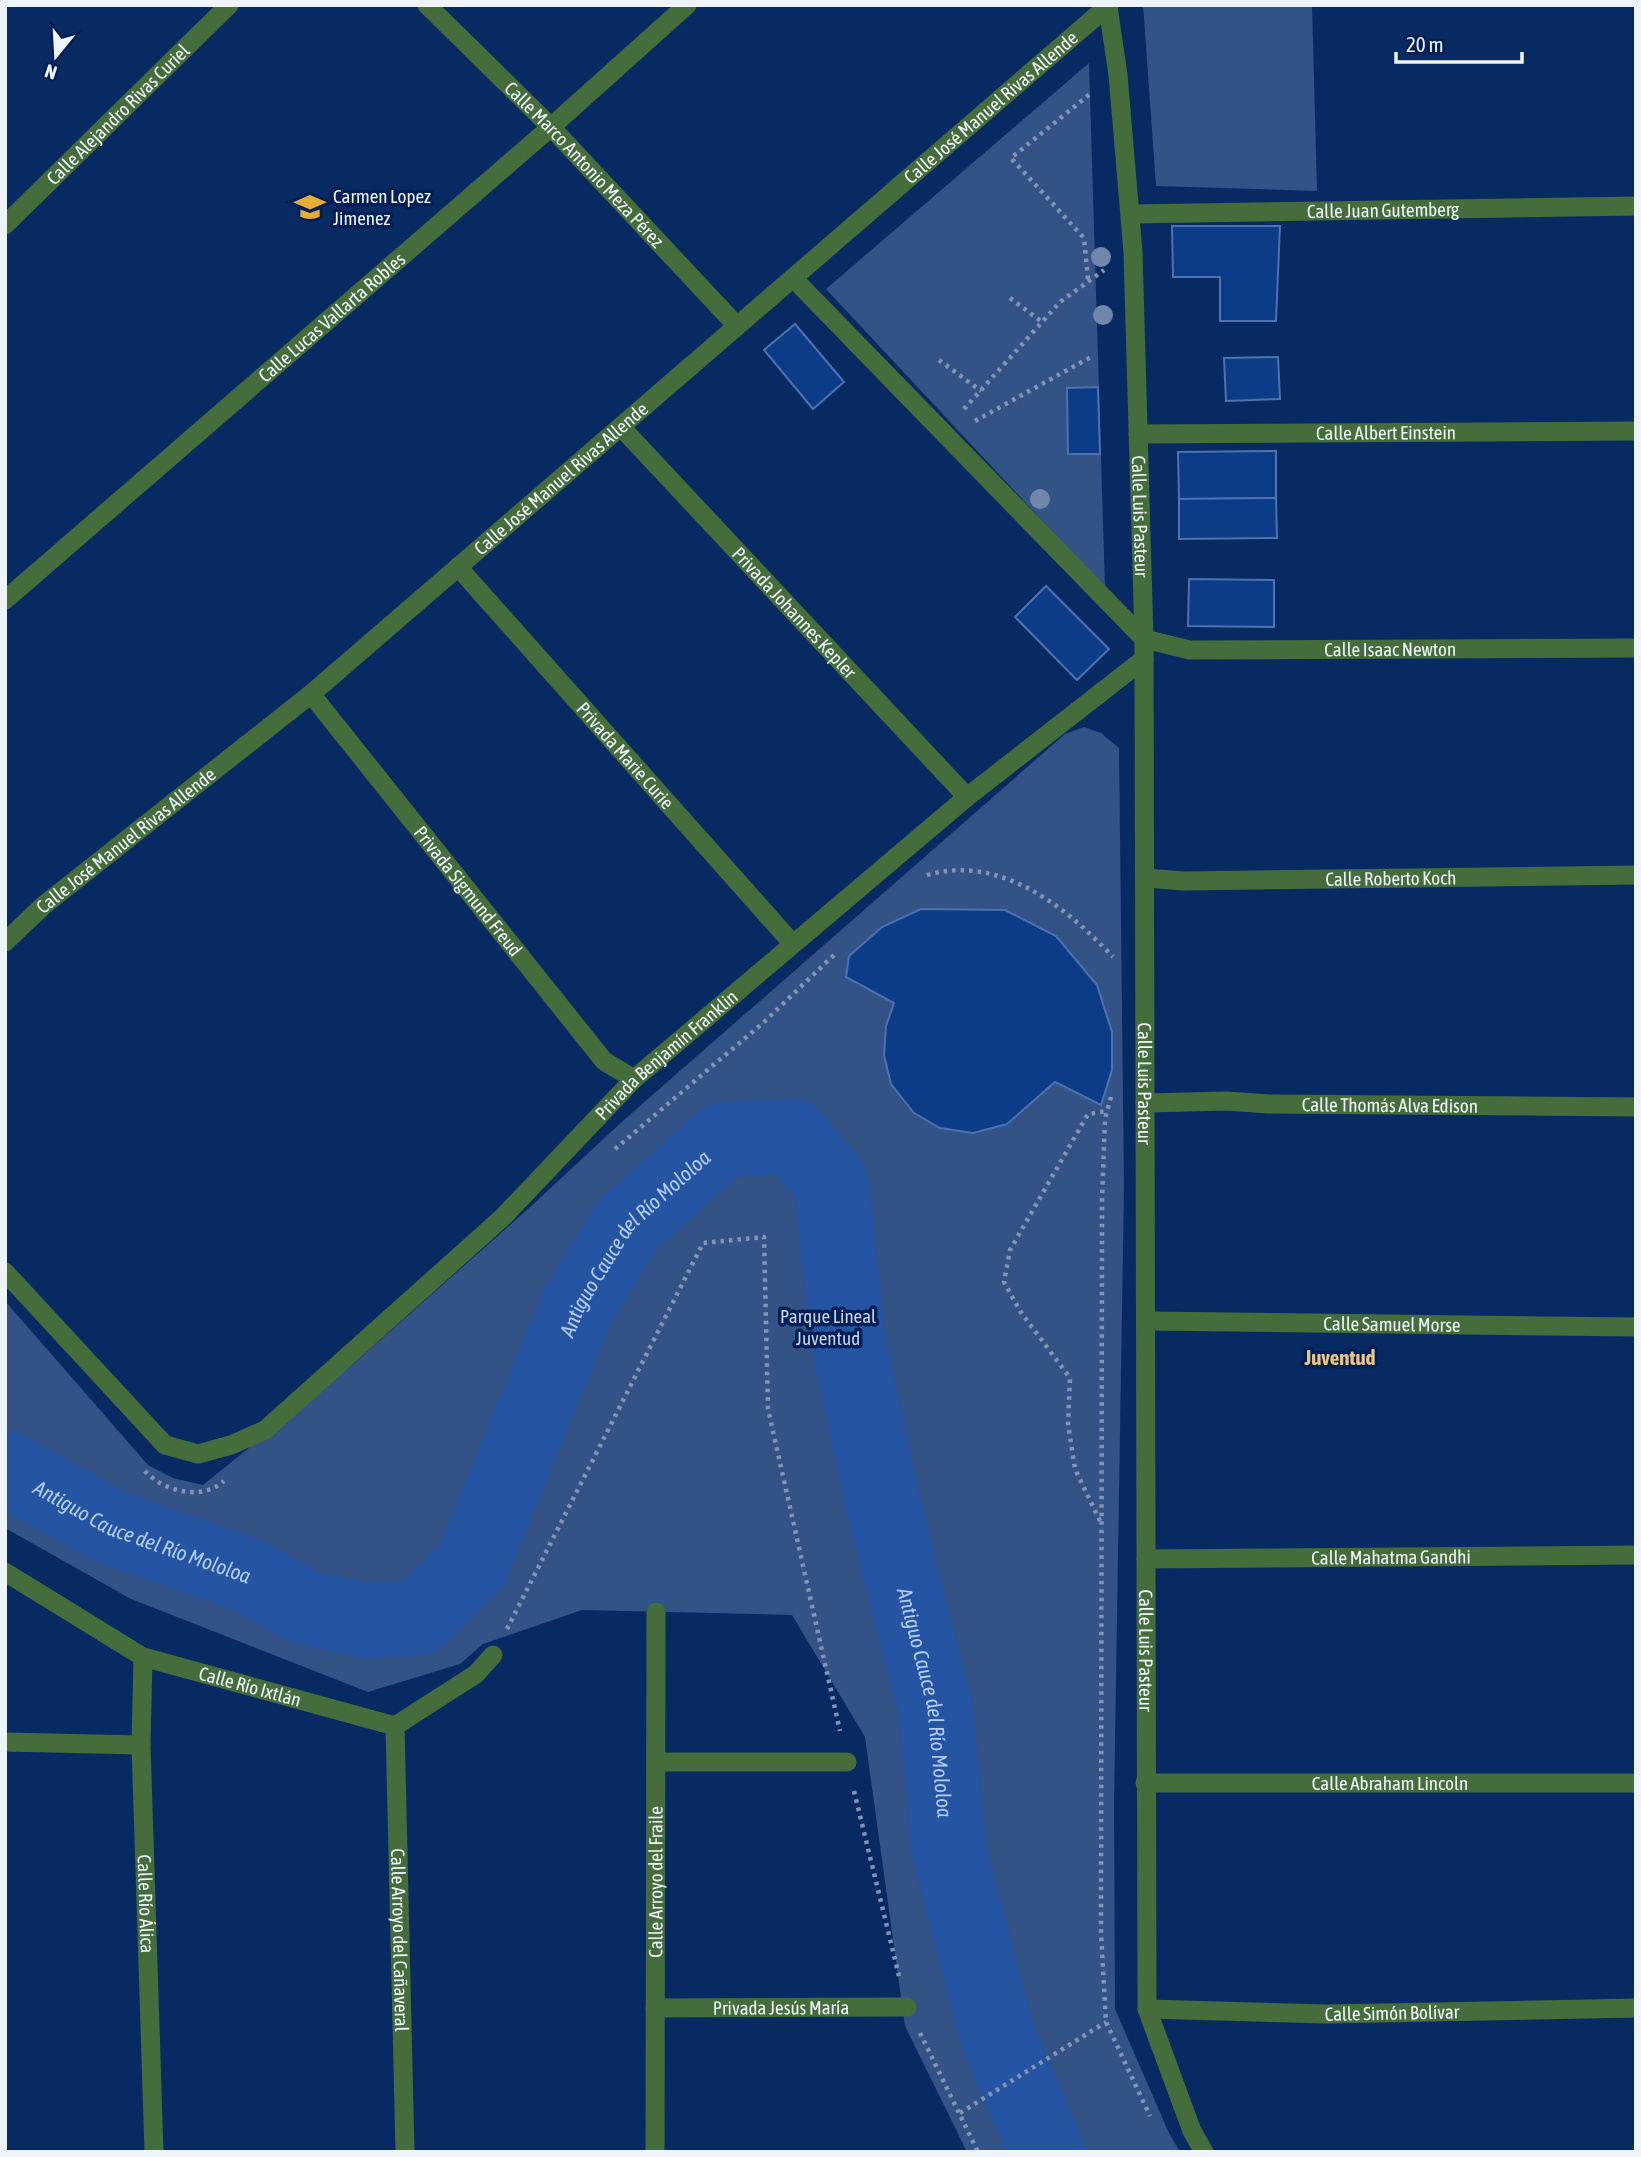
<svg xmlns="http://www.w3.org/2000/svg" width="1641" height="2157" viewBox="0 0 1641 2157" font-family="'Asap Condensed',sans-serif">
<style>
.green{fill:#335286}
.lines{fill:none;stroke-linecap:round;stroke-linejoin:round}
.river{stroke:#2554a3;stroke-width:75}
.building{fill:#0c3b88;stroke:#4c72b0;stroke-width:2}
.path{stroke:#8295b3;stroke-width:4.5;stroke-dasharray:3.5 5;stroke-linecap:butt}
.minor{stroke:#446d3b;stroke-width:19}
.tertiary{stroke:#446d3b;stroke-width:19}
.tree{fill:#7087ac}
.labels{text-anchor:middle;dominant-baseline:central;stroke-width:7;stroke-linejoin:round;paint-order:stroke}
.street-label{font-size:19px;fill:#eff4fb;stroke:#001f56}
.poi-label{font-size:19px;fill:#eff4fb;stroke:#001f56;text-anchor:start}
.park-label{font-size:19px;fill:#c6d3e9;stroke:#001f56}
.water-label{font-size:21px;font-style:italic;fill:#b3cef9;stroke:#001f56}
.neighbourhood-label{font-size:21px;font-weight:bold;fill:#eec57e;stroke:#001f56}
</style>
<rect width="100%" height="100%" fill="#082a62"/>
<!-- green -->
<g class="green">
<polygon points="1143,5 1312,5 1317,191 1156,186"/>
<polygon points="1089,63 1105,588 826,289"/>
<polygon points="1084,727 1101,733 1119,748 1124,1185 1114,1804 1115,2009 1168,2131 1180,2152 967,2152 905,2026 865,1737 792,1615 582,1610 483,1644 460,1664 368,1692 131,1599 5,1528 5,1301 148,1465 173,1478 203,1485 352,1365 528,1209 625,1119 1065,734"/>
</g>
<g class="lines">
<!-- river -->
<path class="river" id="s1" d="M5 1468 110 1527 247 1575 304 1607 367 1621 419 1618 471 1566 578 1305 627 1225 722 1140 792 1136 831 1183 849 1346 887 1520 935 1706 949 1851 998 2037 1047 2152"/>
</g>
<!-- building -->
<g class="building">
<polygon points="1172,226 1280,226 1276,321 1220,321 1220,277 1173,277"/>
<polygon points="795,324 844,382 813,409 764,350"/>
<polygon points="1278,357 1280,399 1226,401 1224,358"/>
<polygon points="1098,387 1100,454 1068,454 1067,388"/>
<polygon points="1276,451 1276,498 1179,499 1178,452"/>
<polygon points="1276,498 1277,538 1179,539 1179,499"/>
<polygon points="1189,579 1274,580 1274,627 1188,626"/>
<polygon points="1046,586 1109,649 1077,680 1015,617"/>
<polygon points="921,909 1005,910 1056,936 1097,985 1112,1032 1112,1070 1101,1105 1055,1082 1007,1124 973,1133 940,1128 914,1113 891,1084 884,1055 886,1026 894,1003 846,977 849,956 882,927"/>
</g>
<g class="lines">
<!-- path -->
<g class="path">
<polyline points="1088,279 1084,238 1011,158 1090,94"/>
<polyline points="1010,298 1042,322"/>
<polyline points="939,360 981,391"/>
<polyline points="964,409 1060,302 1104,270"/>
<polyline points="975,421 1091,357"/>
<path d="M927 875C1000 854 1065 906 1113 957"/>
<polyline points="1111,1097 1105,1119 1102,1201 1101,1933 1106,2022 1150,2116"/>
<polyline points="615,1149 764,1022 836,953"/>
<path d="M145 1471C164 1492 202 1501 224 1481"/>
<polyline points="1100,1521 1075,1469 1068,1424 1070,1378 1020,1311 1004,1282 1010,1250 1088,1114 1107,1111"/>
<polyline points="507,1629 703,1243 764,1237 768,1409 840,1731"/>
<polyline points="854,1791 899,1976"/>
<polyline points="920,2033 978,2152"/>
<polyline points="960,2113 1106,2022"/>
</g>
<!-- minor -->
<g class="minor">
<path id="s2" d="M427 5 551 127 737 326"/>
<path id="s3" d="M1108 7 1118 75 1133 252 1144 639 1147 2009 1192 2131 1204 2152"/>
<path id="s4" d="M1131 214 1636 206"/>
<path id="s5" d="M5 225 229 5"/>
<path id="s6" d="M793 278 1144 639 1190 650 1636 648"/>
<path id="s7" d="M621 427 967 797"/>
<path id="s8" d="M1138 434 1636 431"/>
<path id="s9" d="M458 567 793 944"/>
<path id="s10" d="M311 694 604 1061 634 1079"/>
<path id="s11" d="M1146 878 1184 881 1636 875"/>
<path id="s12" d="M5 942 44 905 311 694 1109 5"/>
<path id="s13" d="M1145 1103 1227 1101 1268 1104 1636 1107"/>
<path id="s14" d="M5 1272 165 1445 198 1454 231 1445 265 1430 503 1217 634 1079 967 797 1144 659"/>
<path id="s15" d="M1147 1321 1636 1327"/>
<path id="s16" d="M1146 1559 1636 1555"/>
<path id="s17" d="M5 1572 143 1657 395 1726 476 1674 493 1655"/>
<path id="s18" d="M143 1657 141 1745 154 2152"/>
<path id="s19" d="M395 1726 405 2152"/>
<polyline points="5,1742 141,1745"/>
<polyline points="657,1762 847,1762"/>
<path id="s20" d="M1145 1783H1636"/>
<path id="s21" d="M655 2008 907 2007"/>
<path id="s22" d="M1147 2009 1327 2014 1636 2008"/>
<path id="s23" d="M655 2152 656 1612"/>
</g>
<!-- tertiary -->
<path class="tertiary" id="s24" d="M5 600 551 127 687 5"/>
</g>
<!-- trees -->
<g class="tree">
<circle cx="1101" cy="257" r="10"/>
<circle cx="1103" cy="315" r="10"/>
<circle cx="1040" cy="499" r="10"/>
</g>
<!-- icons -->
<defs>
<g id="school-bare" transform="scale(2.415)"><path d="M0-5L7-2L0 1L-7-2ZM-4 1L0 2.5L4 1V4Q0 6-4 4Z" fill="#e7ac36" stroke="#001f56" stroke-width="2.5" paint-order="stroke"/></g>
</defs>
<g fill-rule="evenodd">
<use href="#school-bare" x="310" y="207"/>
</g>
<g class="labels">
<!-- street labels -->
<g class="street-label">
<text stroke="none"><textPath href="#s12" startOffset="1292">Calle José Manuel Rivas Allende</textPath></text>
<text stroke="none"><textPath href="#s5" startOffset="158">Calle Alejandro Rivas Curiel</textPath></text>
<text stroke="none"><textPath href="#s2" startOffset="224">Calle Marco Antonio Meza Pérez</textPath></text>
<text stroke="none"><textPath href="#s4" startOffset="252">Calle Juan Gutemberg</textPath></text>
<text stroke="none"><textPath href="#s24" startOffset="432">Calle Lucas Vallarta Robles</textPath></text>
<text stroke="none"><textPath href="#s8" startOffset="248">Calle Albert Einstein</textPath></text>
<text stroke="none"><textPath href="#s12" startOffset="724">Calle José Manuel Rivas Allende</textPath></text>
<text stroke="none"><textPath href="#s3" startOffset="511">Calle Luis Pasteur</textPath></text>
<text stroke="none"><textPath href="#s7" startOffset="254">Privada Johannes Kepler</textPath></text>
<text stroke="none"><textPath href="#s6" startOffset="751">Calle Isaac Newton</textPath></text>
<text stroke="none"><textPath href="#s9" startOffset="252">Privada Marie Curie</textPath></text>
<text stroke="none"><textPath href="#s12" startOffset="158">Calle José Manuel Rivas Allende</textPath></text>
<text stroke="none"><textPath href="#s11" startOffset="245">Calle Roberto Koch</textPath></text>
<text stroke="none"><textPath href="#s10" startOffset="252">Privada Sigmund Freud</textPath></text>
<text stroke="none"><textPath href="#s14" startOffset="891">Privada Benjamín Franklin</textPath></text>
<text stroke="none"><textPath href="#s3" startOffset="1078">Calle Luis Pasteur</textPath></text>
<text stroke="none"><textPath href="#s13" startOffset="245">Calle Thomás Alva Edison</textPath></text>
<text stroke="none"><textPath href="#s15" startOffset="245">Calle Samuel Morse</textPath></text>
<text stroke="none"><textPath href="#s16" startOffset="245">Calle Mahatma Gandhi</textPath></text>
<text stroke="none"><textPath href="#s3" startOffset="1645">Calle Luis Pasteur</textPath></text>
<text stroke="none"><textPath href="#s17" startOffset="273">Calle Río Ixtlán</textPath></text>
<text stroke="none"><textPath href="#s20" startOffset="245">Calle Abraham Lincoln</textPath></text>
<text stroke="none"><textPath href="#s23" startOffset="270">Calle Arroyo del Fraile</textPath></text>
<text stroke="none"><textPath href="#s18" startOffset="247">Calle Río Álica</textPath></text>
<text stroke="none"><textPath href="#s19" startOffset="214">Calle Arroyo del Cañaveral</textPath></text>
<text stroke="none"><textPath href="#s21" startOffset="126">Privada Jesús María</textPath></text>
<text stroke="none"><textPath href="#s22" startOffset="245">Calle Simón Bolívar</textPath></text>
</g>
<!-- poi labels -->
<g class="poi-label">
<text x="333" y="196">Carmen Lopez<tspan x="333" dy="22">Jimenez</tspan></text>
</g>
<!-- park labels -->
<g class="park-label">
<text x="828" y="1316">Parque Lineal<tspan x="828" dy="22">Juventud</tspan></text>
</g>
<!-- water labels -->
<g class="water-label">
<text stroke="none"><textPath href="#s1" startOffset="887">Antiguo Cauce del Río Mololoa</textPath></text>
<text stroke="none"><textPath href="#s1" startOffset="152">Antiguo Cauce del Río Mololoa</textPath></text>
<text stroke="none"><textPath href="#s1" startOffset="1685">Antiguo Cauce del Río Mololoa</textPath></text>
</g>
<!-- neighbourhood labels -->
<g class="neighbourhood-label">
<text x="1340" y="1357">Juventud</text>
</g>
</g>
<!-- border -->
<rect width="1641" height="2157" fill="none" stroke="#eff4fb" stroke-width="14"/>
<!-- north arrow -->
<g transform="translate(56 56) rotate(198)" stroke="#001f56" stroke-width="5" paint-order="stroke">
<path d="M0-5L12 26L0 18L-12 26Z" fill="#eff4fb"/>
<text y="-10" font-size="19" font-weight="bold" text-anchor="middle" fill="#eff4fb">N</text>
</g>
<!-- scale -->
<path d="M1396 52v10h126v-10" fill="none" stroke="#eff4fb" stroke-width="3.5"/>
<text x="1406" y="52" font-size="21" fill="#eff4fb" stroke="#001f56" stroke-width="5" paint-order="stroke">20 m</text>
</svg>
